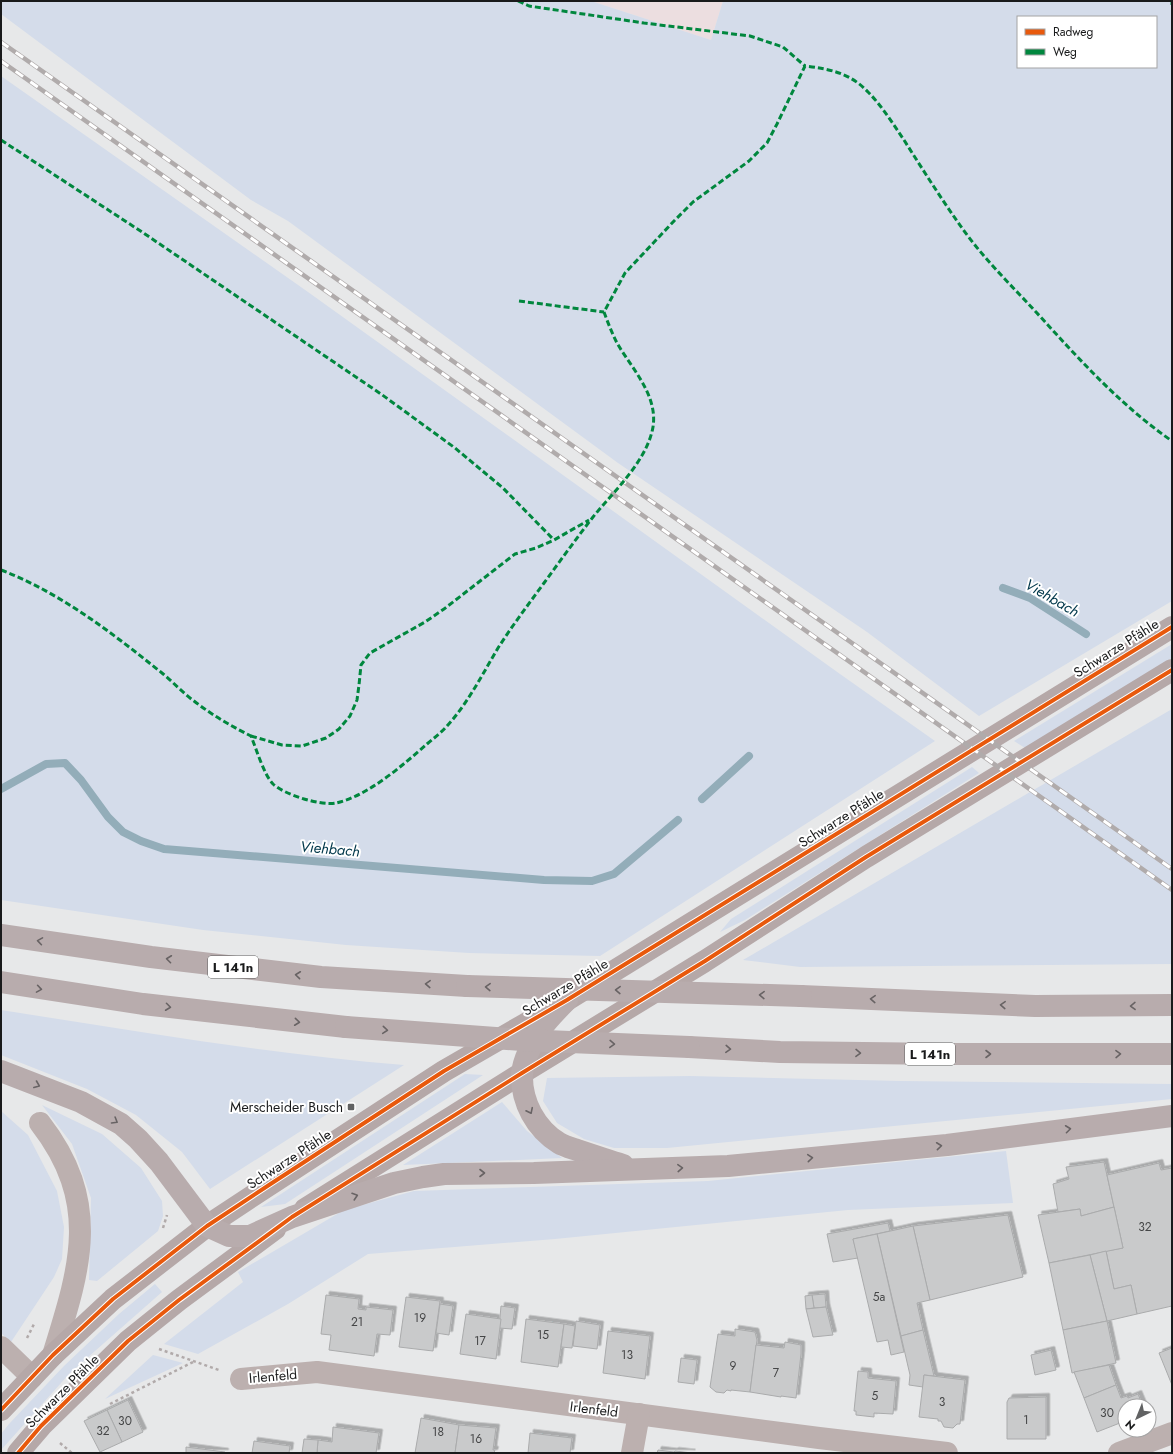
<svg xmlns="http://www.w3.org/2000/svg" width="1173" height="1454" viewBox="0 0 1173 1454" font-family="Jost,sans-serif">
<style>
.commercial{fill:#ecdee0}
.green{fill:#d4dcea;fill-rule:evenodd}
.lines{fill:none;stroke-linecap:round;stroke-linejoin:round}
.stream{stroke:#93adb9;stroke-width:8}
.building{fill:#c9cacb;stroke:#aaabac;filter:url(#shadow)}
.path{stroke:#b1aaaa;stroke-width:2.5;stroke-dasharray:3 3;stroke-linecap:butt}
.minor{stroke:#bcb0af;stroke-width:22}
.major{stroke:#b5a8a8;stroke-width:22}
.highway{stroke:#b8acad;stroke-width:22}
.rail-casing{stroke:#b0abab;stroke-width:4.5}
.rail{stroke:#fff;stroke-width:3;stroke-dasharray:9;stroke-linecap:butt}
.highway-bridge{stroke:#b8acad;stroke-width:22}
.quiet{stroke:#00873e;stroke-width:3;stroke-dasharray:6 3;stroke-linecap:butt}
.cycleway-casing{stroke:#fff;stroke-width:6}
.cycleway{stroke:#e8590c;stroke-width:4}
.oneway{stroke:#686364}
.poi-dot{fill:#616263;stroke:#fff;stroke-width:1.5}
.labels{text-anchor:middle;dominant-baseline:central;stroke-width:4;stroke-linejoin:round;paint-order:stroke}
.number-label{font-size:12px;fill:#454647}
.shield{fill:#fff;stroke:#5e5f5f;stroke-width:1}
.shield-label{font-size:13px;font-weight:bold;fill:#191a1b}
.street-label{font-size:14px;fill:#191a1b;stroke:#fff}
.poi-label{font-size:14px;fill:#191a1b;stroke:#fff;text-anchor:end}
.water-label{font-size:15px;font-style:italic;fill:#00374a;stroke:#fff}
</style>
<defs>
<filter id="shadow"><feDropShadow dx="3.5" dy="-3.5" stdDeviation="0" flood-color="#0004"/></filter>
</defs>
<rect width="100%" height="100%" fill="#e7e8e9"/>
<!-- commercial -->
<polygon class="commercial" points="591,1 723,1 711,40"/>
<!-- green -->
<g class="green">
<path d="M1 1H591L711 40 723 1H1172V601L979 716 867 632 618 463 288 221 251 200 1 14ZM1018 17H1156V67H1018Z"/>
<polygon points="1,76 308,292 840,674 935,741 600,956 469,953 346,945 203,930 1,900"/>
<polygon points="1172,644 1172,658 1025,748 1014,741"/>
<polygon points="1172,709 1172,964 800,967 743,960"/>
<polygon points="972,767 979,773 745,920 720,932 731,919"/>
<path d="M1 1010C135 1031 269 1054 404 1065L210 1189 182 1152 136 1115 87 1089 1 1055Z"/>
<polygon points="465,1074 483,1075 285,1204 261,1207"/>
<polygon points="690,1076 901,1081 1172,1084 1172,1099 667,1148 614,1148 584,1139 557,1123 543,1101 547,1078"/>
<polygon points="502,1102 527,1131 562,1158 403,1165"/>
<polygon points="42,1105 102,1134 141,1168 162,1201 163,1216 158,1231 97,1281 89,1280 91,1198 72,1144"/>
<polygon points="1,1111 28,1135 57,1191 64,1227 62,1259 54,1277 11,1342 1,1333"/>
<polygon points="1006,1151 1013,1203 848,1210 555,1239 368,1254 288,1304 198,1354 164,1344 243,1282 238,1272 344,1210 414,1191 708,1181"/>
<polygon points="155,1284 162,1292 70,1373 1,1450 1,1434 9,1424 64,1366 119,1314"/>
<polygon points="153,1355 183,1363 105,1399"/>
</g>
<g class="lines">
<!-- stream -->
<g class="stream">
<polyline points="1003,588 1030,598 1086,634"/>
<polyline points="1,789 46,764 65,763 81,780 108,817 123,832 141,841 164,849 544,880 592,881 614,874 678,820"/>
<polyline points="702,799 749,756"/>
</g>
</g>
<!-- building -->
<g class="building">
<polygon points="1104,1162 1114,1207 1081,1216 1080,1209 1058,1212 1053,1184 1069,1179 1066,1167"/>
<polygon points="1159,1163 1161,1170 1172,1168 1172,1306 1137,1314 1131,1285 1114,1289 1106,1251 1123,1248 1107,1175"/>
<polygon points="1114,1207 1123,1248 1049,1263 1038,1215 1080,1209 1081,1216"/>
<polygon points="1008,1215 1023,1277 930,1300 913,1226"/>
<polygon points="888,1223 890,1231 853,1239 858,1258 833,1262 827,1234"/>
<polygon points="913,1226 930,1300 917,1303 923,1330 901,1336 877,1234"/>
<polygon points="877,1234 904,1352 891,1355 888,1340 877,1342 853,1239"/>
<polygon points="1106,1251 1114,1289 1131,1285 1137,1314 1107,1321 1090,1255"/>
<polygon points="1090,1255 1107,1321 1063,1330 1049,1263"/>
<polygon points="825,1294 826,1307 814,1308 812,1295"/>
<polygon points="326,1295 359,1299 358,1309 366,1310 366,1307 393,1310 390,1335 377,1334 374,1356 329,1350 331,1335 321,1334"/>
<polygon points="812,1295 814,1308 806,1309 805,1296"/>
<polygon points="406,1297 440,1301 433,1351 399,1347"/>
<polygon points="440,1304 453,1306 449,1335 436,1333"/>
<polygon points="501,1306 515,1308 512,1329 499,1328"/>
<polygon points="826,1307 833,1335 813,1337 806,1309"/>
<polygon points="466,1314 501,1319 496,1359 460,1354"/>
<polygon points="526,1319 564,1324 558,1367 521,1362"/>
<polygon points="576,1321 600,1325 597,1349 573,1346"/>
<polygon points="1107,1321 1116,1363 1072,1373 1063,1330"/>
<polygon points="564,1324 575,1326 572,1348 561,1347"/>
<polygon points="735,1329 755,1332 757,1340 750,1392 731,1390 731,1391 727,1390 724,1393 716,1392 710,1387 718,1334 735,1336"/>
<polygon points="923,1330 934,1376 924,1375 923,1387 909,1385 910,1375 901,1336"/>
<polygon points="608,1331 650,1336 645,1379 603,1373"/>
<polygon points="785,1342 801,1345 801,1354 796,1398 781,1396 781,1397 750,1392 756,1345 784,1348"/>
<polygon points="1172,1348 1172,1385 1159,1353"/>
<polygon points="1051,1350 1056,1370 1035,1375 1031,1355"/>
<polygon points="681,1358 697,1360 694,1384 678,1382"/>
<polygon points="1109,1365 1116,1385 1084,1398 1074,1372"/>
<polygon points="858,1371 868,1372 868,1378 896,1381 893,1414 874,1413 874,1417 856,1415 856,1411 854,1411"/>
<polygon points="924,1375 965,1380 960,1424 957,1424 953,1428 944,1427 941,1421 938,1421 938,1419 919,1417"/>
<polygon points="1116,1385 1121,1398 1127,1396 1128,1398 1138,1394 1143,1406 1125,1406 1125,1421 1097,1432 1084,1398"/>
<polygon points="1046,1397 1046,1439 1007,1439 1007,1402 1009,1398"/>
<polygon points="128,1400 143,1432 122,1442 107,1410"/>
<polygon points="107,1410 122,1442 100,1452 84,1421"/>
<polygon points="421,1418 459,1425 455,1453 415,1453"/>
<polygon points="459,1425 496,1428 493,1450 495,1450 494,1453 455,1453"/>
<polygon points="333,1427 379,1433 376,1453 317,1453 318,1440 332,1442"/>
<polygon points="530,1433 572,1438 570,1453 528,1453"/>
<polygon points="304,1439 318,1440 317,1453 302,1453"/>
<polygon points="254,1441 290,1446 289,1453 252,1453"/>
<polygon points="186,1447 225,1452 225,1453 186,1453"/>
<polygon points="658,1450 674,1452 675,1451 692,1453 657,1453"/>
</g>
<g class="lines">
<!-- path -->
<g class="path">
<polyline points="163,1228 167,1215"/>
<polyline points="27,1338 35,1322"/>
<polyline points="159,1349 219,1370"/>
<polyline points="110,1404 195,1361"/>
<polyline points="60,1443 72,1453"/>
</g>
<!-- minor -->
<g class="minor">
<path d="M40 1123C102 1203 80 1268 53 1355"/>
<polyline points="1,1347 32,1377"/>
<polyline points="241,1379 317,1372 819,1438 947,1453"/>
<polyline points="632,1453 639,1414"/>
<polyline points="1119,1453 1172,1433"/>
</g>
<!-- major -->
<g class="major">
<polyline points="305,1209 522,1073 705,961 866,857 1172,670"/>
<polyline points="1,1410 53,1355 113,1299 207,1226 269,1185 444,1071 567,1000 1172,627"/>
<polyline points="18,1453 41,1426 128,1341 179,1300 275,1229"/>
</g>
<!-- highway -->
<g class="highway">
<polyline points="1,935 151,957 321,977 467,986"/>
<polyline points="1,982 143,1004 346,1027"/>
<polyline points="801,996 1035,1006 1172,1005"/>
<path d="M567 1000C558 1009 548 1019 541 1029 533 1041 523 1060 522 1074 521 1102 536 1129 559 1143 564 1146 571 1148 577 1150 592 1155 607 1160 623 1165"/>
<polyline points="689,1047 780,1052 947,1054 1172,1054"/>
<polyline points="1,1071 81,1102 121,1124 138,1139 159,1162 207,1226 229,1236 250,1236 292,1217 394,1183 423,1177 444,1174 534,1173 728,1166 947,1145 1172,1116"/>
</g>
<!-- rail casing -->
<g class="rail-casing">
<g id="rail">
<polyline points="1,42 1172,869"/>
<polyline points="1,61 1172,890"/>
</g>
</g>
<!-- rail -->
<use href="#rail" class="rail"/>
<!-- highway-bridge -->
<g class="highway-bridge">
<polyline points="467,986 801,996"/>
<polyline points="346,1027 522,1040 689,1047"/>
</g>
<!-- quiet -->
<g class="quiet">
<polyline points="518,1 529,6 644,23 750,36 783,47 805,66"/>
<polyline points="1172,1 1172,5"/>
<polyline points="1,140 142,232 381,394 455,448 503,488 554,540"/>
<polyline points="519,301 604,312"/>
<path d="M1 570C61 593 112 633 162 673 173 682 183 693 194 701 212 715 231 726 251 736 256 748 264 775 273 784 285 795 321 806 336 803 368 796 403 765 427 744 434 738 441 733 447 726 468 703 482 675 498 648 512 626 528 605 544 583 560 561 576 539 593 517 614 491 647 461 653 427 658 395 632 369 617 343 612 333 608 323 604 312L625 273 674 221 693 202 749 161 767 143 777 124 805 66C830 69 850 73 868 92 882 106 893 124 904 140 923 170 942 200 962 228 984 259 1011 285 1036 312 1079 359 1120 405 1172 441"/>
<polyline points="251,736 282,745 302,746 326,738 339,729 350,716 357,700 359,685 361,665 370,653 425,622 444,609 515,554 536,548 554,540 589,520"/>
</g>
<!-- cycleway casing -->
<g class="cycleway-casing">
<g id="cycleway">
<polyline points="1,1410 53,1355 113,1299 207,1226 269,1185 444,1071 567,1000 1172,627"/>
<polyline points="18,1453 41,1426 128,1341 179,1300 292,1217 522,1073 705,961 866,857 1172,670"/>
</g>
</g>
<!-- cycleway -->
<use href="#cycleway" class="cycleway"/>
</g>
<!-- one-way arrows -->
<defs><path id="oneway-chevron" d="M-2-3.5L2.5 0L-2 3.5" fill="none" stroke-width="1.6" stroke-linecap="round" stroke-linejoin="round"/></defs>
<g class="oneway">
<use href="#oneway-chevron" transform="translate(40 941) rotate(-171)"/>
<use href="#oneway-chevron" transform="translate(169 959) rotate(-173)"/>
<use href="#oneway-chevron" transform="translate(298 975) rotate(-174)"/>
<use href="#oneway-chevron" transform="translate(428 984) rotate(-177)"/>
<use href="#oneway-chevron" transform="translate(488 987) rotate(-178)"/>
<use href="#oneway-chevron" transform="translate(39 989) rotate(9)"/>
<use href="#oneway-chevron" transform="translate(618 990) rotate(-178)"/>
<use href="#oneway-chevron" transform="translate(762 995) rotate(-178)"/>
<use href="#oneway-chevron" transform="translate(873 999) rotate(-177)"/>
<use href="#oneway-chevron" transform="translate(1003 1005) rotate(-177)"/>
<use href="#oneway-chevron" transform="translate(1133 1006) rotate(179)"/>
<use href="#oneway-chevron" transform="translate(168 1007) rotate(7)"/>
<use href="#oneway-chevron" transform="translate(297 1022) rotate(6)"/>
<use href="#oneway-chevron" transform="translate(385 1030) rotate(5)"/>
<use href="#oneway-chevron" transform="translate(612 1044) rotate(2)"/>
<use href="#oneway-chevron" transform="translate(728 1049) rotate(3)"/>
<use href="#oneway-chevron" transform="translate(858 1053) rotate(1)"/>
<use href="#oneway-chevron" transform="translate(988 1054)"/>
<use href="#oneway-chevron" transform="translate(1118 1054) rotate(-1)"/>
<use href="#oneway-chevron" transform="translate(37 1085) rotate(22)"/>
<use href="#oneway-chevron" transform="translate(530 1111) rotate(64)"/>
<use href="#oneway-chevron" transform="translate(115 1121) rotate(31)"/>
<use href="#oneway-chevron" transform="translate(1068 1129) rotate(-7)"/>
<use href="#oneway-chevron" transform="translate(939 1146) rotate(-6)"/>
<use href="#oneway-chevron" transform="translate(810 1158) rotate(-5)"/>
<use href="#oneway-chevron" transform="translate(680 1168) rotate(-3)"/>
<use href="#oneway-chevron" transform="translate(482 1173)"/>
<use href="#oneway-chevron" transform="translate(355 1196) rotate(-18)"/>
</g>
<!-- markers -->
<rect class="poi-dot" x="347" y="1103" width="8" height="8" rx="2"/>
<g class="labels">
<!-- number labels -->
<g class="number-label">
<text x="1145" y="1227">32</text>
<text x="879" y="1297">5a</text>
<text x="420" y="1318">19</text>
<text x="357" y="1322">21</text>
<text x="543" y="1335">15</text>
<text x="480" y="1341">17</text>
<text x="627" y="1355">13</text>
<text x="733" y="1366">9</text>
<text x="776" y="1373">7</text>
<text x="875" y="1396">5</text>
<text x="942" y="1402">3</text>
<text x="1107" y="1413">30</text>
<text x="1026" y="1420">1</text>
<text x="125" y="1421">30</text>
<text x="103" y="1431">32</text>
<text x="438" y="1432">18</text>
<text x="476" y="1439">16</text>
</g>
<!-- shield labels -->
<g class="shield">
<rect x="208" y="956" width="50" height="22" rx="3"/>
<rect x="905" y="1043" width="50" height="22" rx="3"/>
</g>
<g class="shield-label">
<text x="233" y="967">L 141n</text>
<text x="930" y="1054">L 141n</text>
</g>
<!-- street labels -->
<g class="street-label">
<text transform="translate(1116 648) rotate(-32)">Schwarze Pfähle</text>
<text transform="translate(841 818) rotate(-32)">Schwarze Pfähle</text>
<text transform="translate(565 987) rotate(-31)">Schwarze Pfähle</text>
<text transform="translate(289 1159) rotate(-33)">Schwarze Pfähle</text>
<text transform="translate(273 1376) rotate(-5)">Irlenfeld</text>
<text transform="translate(62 1391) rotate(-45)">Schwarze Pfähle</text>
<text transform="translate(594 1409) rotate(7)">Irlenfeld</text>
</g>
<!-- poi labels -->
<g class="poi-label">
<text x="343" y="1107">Merscheider Busch</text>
</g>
<!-- water labels -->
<g class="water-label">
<text transform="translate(1052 598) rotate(30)">Viehbach</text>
<text transform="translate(330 849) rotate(5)">Viehbach</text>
</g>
</g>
<!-- border -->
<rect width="1173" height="1454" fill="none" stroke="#191a1b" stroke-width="4"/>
<!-- legend -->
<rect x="1017" y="16" width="140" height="52" fill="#ffffff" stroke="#a3a3a4"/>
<rect x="1025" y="29" width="20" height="6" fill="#e8590c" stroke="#a3a3a4"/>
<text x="1053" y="36" font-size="12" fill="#191a1b">Radweg</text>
<rect x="1025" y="49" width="20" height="6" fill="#00873e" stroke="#a3a3a4"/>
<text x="1053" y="56" font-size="12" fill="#191a1b">Weg</text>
<!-- north arrow -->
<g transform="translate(1137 1418) rotate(223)"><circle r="19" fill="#ffffff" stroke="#a3a3a4"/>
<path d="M0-3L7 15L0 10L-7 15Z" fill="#616263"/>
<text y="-6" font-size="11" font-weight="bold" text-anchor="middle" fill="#191a1b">N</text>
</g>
</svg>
